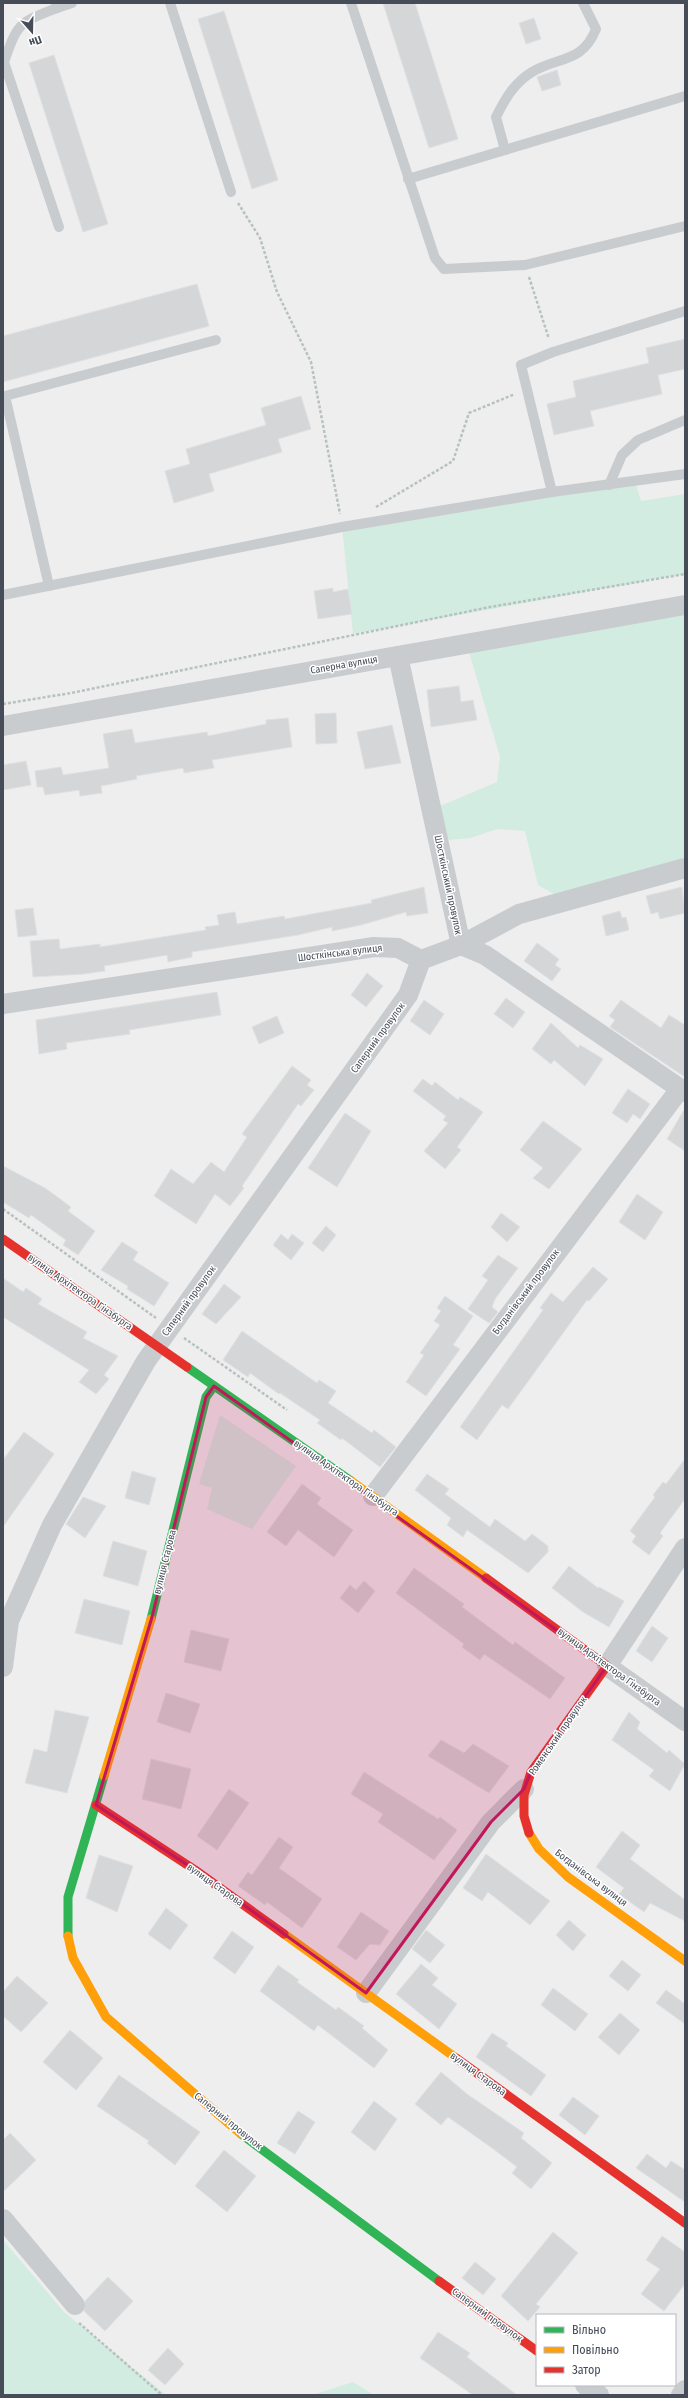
<svg xmlns="http://www.w3.org/2000/svg" width="688" height="2398" viewBox="0 0 688 2398" font-family="'Fira Sans Condensed',sans-serif">
<style>
.green{fill:#d3ece1}
.building{fill:#d5d6d8;stroke:#dfe0e1}
.lines{fill:none;stroke-linecap:round;stroke-linejoin:round}
.path{stroke:#b7c2c0;stroke-width:2.5;stroke-dasharray:3 2;stroke-linecap:butt}
.lane{stroke:#c9cccf;stroke-width:10}
.street{stroke:#c9cccf;stroke-width:20}
.fast{stroke:#30b455;stroke-width:9}
.slow{stroke:#ff9f0a;stroke-width:9}
.jam{stroke:#e5322d;stroke-width:9}
.marked{fill:#c2185b;fill-opacity:0.2;stroke:#c2185b;stroke-width:3;stroke-linejoin:round}
.labels{text-anchor:middle;dominant-baseline:central;stroke-width:3;stroke-linejoin:round;paint-order:stroke}
.street-label{font-size:10px;fill:#464d59;stroke:#fff}
</style>
<rect width="100%" height="100%" fill="#eee"/>
<!-- green -->
<g class="green">
<polygon points="635,481 641,501 685,494 685,574 353,634 342,527"/>
<polygon points="685,613 685,858 559,897 538,885 525,831 497,829 471,838 447,840 440,806 497,782 500,757 469,652"/>
<polygon points="220,1415 296,1466 252,1529 207,1509 212,1488 199,1484"/>
<polygon points="3,2240 64,2312 166,2395 3,2395"/>
<polygon points="353,2382 374,2395 312,2395"/>
</g>
<!-- building -->
<g class="building">
<polygon points="383,3 415,3 458,139 429,148"/>
<polygon points="224,11 278,180 252,189 198,19"/>
<polygon points="534,18 541,39 526,44 519,23"/>
<polygon points="54,55 108,224 83,232 29,63"/>
<polygon points="557,70 561,85 542,91 537,77"/>
<polygon points="197,284 209,326 3,382 3,336"/>
<polygon points="685,339 685,369 658,375 662,394 590,411 594,426 554,435 547,404 576,397 573,381 649,363 646,348"/>
<polygon points="301,396 311,429 278,439 282,452 209,474 214,491 174,503 165,471 190,464 186,449 266,425 261,408"/>
<polygon points="333,588 333,592 348,589 352,614 318,619 314,591"/>
<polygon points="459,686 461,702 473,700 477,720 431,727 427,690"/>
<polygon points="336,713 337,743 316,744 315,714"/>
<polygon points="288,718 292,747 212,760 214,768 184,773 183,768 136,776 137,779 101,786 102,793 80,796 79,790 45,795 43,787 37,787 35,771 61,767 63,775 109,768 103,734 132,729 135,743 207,732 208,736 266,724 266,720"/>
<polygon points="392,725 401,763 365,769 357,732"/>
<polygon points="26,761 31,785 3,790 3,765"/>
<polygon points="424,887 428,913 407,916 406,912 361,925 332,931 332,927 298,935 192,952 192,957 168,962 167,955 104,966 105,971 84,974 33,977 30,941 59,939 60,949 100,944 100,947 206,930 205,927 219,925 217,915 235,912 237,924 284,916 285,919 372,903 371,900"/>
<polygon points="682,887 685,913 660,919 658,912 651,914 646,896"/>
<polygon points="33,908 37,935 18,937 15,910"/>
<polygon points="620,911 622,918 626,917 629,930 606,936 602,916"/>
<polygon points="537,943 559,959 555,965 561,969 552,981 524,961"/>
<polygon points="367,973 383,986 366,1007 351,995"/>
<polygon points="217,992 221,1015 129,1030 130,1034 66,1043 67,1049 39,1054 36,1020"/>
<polygon points="506,998 525,1012 513,1028 494,1014"/>
<polygon points="424,1000 444,1014 430,1035 410,1021"/>
<polygon points="621,1000 661,1028 669,1015 685,1025 685,1077 610,1027 615,1020 609,1016"/>
<polygon points="277,1016 284,1033 259,1044 252,1027"/>
<polygon points="551,1023 578,1048 580,1045 603,1059 585,1086 554,1060 551,1064 532,1049"/>
<polygon points="292,1066 311,1080 307,1085 314,1090 301,1106 298,1104 242,1186 244,1188 230,1206 215,1194 196,1224 154,1196 171,1169 193,1184 211,1162 224,1172 247,1137 242,1134"/>
<polygon points="423,1079 432,1086 435,1082 458,1100 460,1097 483,1112 457,1147 461,1150 445,1169 424,1151 448,1123 443,1120 446,1116 413,1091"/>
<polygon points="628,1089 650,1104 640,1119 633,1114 627,1123 612,1113"/>
<polygon points="685,1108 685,1151 667,1139"/>
<polygon points="345,1113 371,1131 337,1187 308,1168"/>
<polygon points="543,1121 582,1149 549,1189 533,1178 543,1168 520,1150"/>
<polygon points="3,1166 45,1188 71,1207 68,1211 95,1231 78,1255 63,1245 66,1240 31,1215 29,1218 3,1202"/>
<polygon points="637,1194 663,1212 645,1240 619,1222"/>
<polygon points="501,1213 520,1227 507,1242 491,1227"/>
<polygon points="326,1226 336,1235 323,1252 312,1243"/>
<polygon points="281,1234 288,1240 292,1234 304,1243 291,1260 273,1245"/>
<polygon points="122,1242 138,1252 133,1260 169,1283 154,1306 127,1289 128,1286 101,1270"/>
<polygon points="498,1255 518,1268 495,1299 492,1307 498,1312 489,1323 468,1309 488,1280 482,1276"/>
<polygon points="593,1267 608,1279 589,1301 587,1300 508,1409 502,1405 477,1440 460,1427 543,1310 540,1308 551,1293 563,1302"/>
<polygon points="3,1278 23,1292 26,1288 42,1299 38,1304 87,1332 83,1338 118,1356 104,1375 109,1379 96,1394 79,1382 89,1370 3,1317"/>
<polygon points="224,1284 241,1297 216,1324 202,1314"/>
<polygon points="445,1296 473,1316 453,1345 460,1349 426,1396 406,1382 424,1355 420,1353 440,1325 434,1321 441,1311 437,1308"/>
<polygon points="242,1331 317,1383 319,1380 336,1391 328,1403 372,1433 374,1430 396,1447 380,1467 342,1438 341,1440 317,1423 320,1420 280,1393 279,1394 250,1373 248,1377 223,1360"/>
<polygon points="24,1432 54,1454 3,1527 3,1460"/>
<polygon points="685,1459 685,1499 660,1533 663,1536 649,1555 632,1542 636,1536 630,1531 655,1497 653,1495 663,1482 666,1484"/>
<polygon points="132,1471 156,1478 149,1505 125,1498"/>
<polygon points="427,1474 449,1489 445,1494 490,1527 495,1519 525,1541 532,1534 548,1546 548,1552 528,1573 467,1530 463,1537 447,1525 451,1518 415,1490"/>
<polygon points="302,1484 321,1498 317,1504 353,1530 334,1557 298,1530 286,1546 267,1532"/>
<polygon points="83,1497 106,1506 85,1538 66,1524"/>
<polygon points="113,1541 147,1551 138,1586 103,1576"/>
<polygon points="569,1566 598,1588 599,1587 624,1601 609,1627 583,1612 552,1588"/>
<polygon points="414,1568 464,1604 462,1607 513,1645 515,1642 565,1678 550,1699 484,1654 480,1660 462,1647 464,1644 396,1593"/>
<polygon points="364,1581 375,1591 358,1613 340,1598 350,1585 356,1590"/>
<polygon points="84,1599 130,1611 122,1645 75,1633"/>
<polygon points="652,1626 668,1638 652,1662 636,1651"/>
<polygon points="191,1630 229,1639 221,1671 184,1662"/>
<polygon points="166,1693 200,1704 190,1733 157,1722"/>
<polygon points="55,1710 89,1717 67,1793 25,1783 34,1749 47,1752"/>
<polygon points="629,1712 640,1722 637,1729 667,1753 669,1750 685,1764 670,1791 649,1776 654,1770 612,1740"/>
<polygon points="441,1740 464,1753 473,1744 509,1766 489,1793 428,1756"/>
<polygon points="151,1759 191,1769 181,1809 142,1799"/>
<polygon points="364,1772 438,1819 440,1817 457,1830 434,1860 378,1822 383,1814 351,1794"/>
<polygon points="229,1789 249,1803 217,1850 197,1836"/>
<polygon points="622,1831 640,1845 630,1859 685,1900 685,1921 650,1903 644,1912 619,1894 624,1888 596,1867"/>
<polygon points="279,1837 293,1847 279,1868 322,1899 302,1928 267,1902 265,1905 238,1886 248,1872 252,1875"/>
<polygon points="486,1854 550,1901 530,1925 488,1892 482,1901 463,1888"/>
<polygon points="99,1855 133,1866 117,1912 86,1898"/>
<polygon points="166,1908 188,1925 170,1950 148,1934"/>
<polygon points="361,1912 389,1931 380,1945 370,1944 356,1960 337,1947"/>
<polygon points="569,1920 586,1935 573,1951 556,1935"/>
<polygon points="426,1930 445,1945 430,1963 412,1949"/>
<polygon points="232,1931 254,1947 235,1974 213,1958"/>
<polygon points="622,1960 641,1975 628,1991 609,1976"/>
<polygon points="421,1964 438,1978 432,1985 457,2004 439,2029 396,1994"/>
<polygon points="278,1965 299,1980 297,1982 336,2010 338,2007 364,2026 362,2028 388,2050 374,2068 318,2025 314,2031 260,1991"/>
<polygon points="17,1976 48,2003 21,2032 3,2016 3,1992"/>
<polygon points="553,1988 588,2014 575,2031 541,2005"/>
<polygon points="666,1990 685,2004 685,2024 656,2003"/>
<polygon points="620,2013 640,2030 619,2055 598,2037"/>
<polygon points="70,2030 103,2058 76,2090 43,2062"/>
<polygon points="492,2033 508,2043 506,2046 546,2075 531,2096 476,2057"/>
<polygon points="441,2072 467,2094 524,2133 521,2138 552,2163 531,2189 512,2173 517,2167 492,2148 448,2117 441,2125 415,2104"/>
<polygon points="119,2075 200,2132 175,2165 147,2143 149,2141 97,2106"/>
<polygon points="573,2097 599,2116 585,2135 559,2115"/>
<polygon points="374,2101 397,2119 375,2151 351,2132"/>
<polygon points="298,2111 315,2122 295,2154 277,2143"/>
<polygon points="10,2133 36,2160 3,2192 3,2140"/>
<polygon points="224,2150 256,2176 227,2212 195,2186"/>
<polygon points="647,2154 666,2168 671,2161 685,2170 685,2202 636,2168"/>
<polygon points="553,2232 578,2253 536,2304 540,2307 528,2321 501,2296"/>
<polygon points="662,2236 685,2252 685,2284 664,2311 641,2294 660,2269 646,2260"/>
<polygon points="475,2262 496,2279 483,2295 462,2278"/>
<polygon points="108,2277 133,2301 105,2331 84,2311 85,2301"/>
<polygon points="438,2332 470,2353 467,2357 517,2395 473,2395 420,2358"/>
<polygon points="168,2348 184,2364 165,2385 148,2370"/>
</g>
<g class="lines">
<!-- path -->
<g class="path">
<polyline points="238,203 260,238 277,292 311,362 340,514"/>
<polyline points="529,277 549,339"/>
<polyline points="376,507 453,461 469,413 515,394"/>
<polyline points="3,704 71,693 490,607 685,574"/>
<polyline points="3,1209 156,1318"/>
<polyline points="184,1338 287,1410"/>
<polyline points="79,2323 162,2395"/>
</g>
<!-- lane -->
<g class="lane">
<polyline points="56,3 57,8 72,3"/>
<polyline points="170,3 231,192"/>
<polyline points="351,3 435,258 444,269 525,265 685,226"/>
<path d="M57 8C19 23 18 22 4 62L59 227"/>
<path d="M505 150 496 117C505 99 514 83 532 72 558 56 582 64 596 29L583 3"/>
<polyline points="408,179 685,96"/>
<polyline points="609,485 622,455 638,440 685,420"/>
<polyline points="552,492 521,365 553,352 685,311"/>
<polyline points="49,586 5,396 216,340"/>
<polyline points="3,595 342,527 552,492 685,474"/>
</g>
<!-- street -->
<g class="street">
<polyline points="398,656 461,945 485,955 685,1092"/>
<polyline points="3,726 685,605"/>
<polyline points="3,1004 374,947 398,948 421,960 461,945 519,914 685,868"/>
<polyline points="373,1496 680,1089"/>
<polyline points="685,1548 607,1666 685,1721"/>
<polyline points="3,1667 9,1621 52,1525 146,1361 408,995 421,960"/>
<polyline points="366,1993 491,1822 524,1789"/>
<polyline points="3,2219 75,2305"/>
<polyline points="585,2385 599,2395"/>
<polyline points="681,2395 685,2390"/>
</g>
<!-- fast -->
<g class="fast">
<polyline points="187,1367 351,1481"/>
<polyline points="151,1619 206,1397 214,1386"/>
<polyline points="68,1936 68,1897 104,1776"/>
<polyline points="241,2134 439,2281"/>
</g>
<!-- slow -->
<g class="slow">
<polyline points="351,1481 486,1578"/>
<polyline points="104,1776 151,1619"/>
<polyline points="529,1833 539,1849 568,1877 685,1961"/>
<polyline points="284,1934 456,2058"/>
<polyline points="68,1936 73,1958 106,2017 241,2134"/>
</g>
<!-- jam -->
<g class="jam">
<polyline points="3,1239 187,1367"/>
<polyline points="486,1578 607,1666 531,1772 524,1795 524,1816 529,1833"/>
<polyline points="96,1805 195,1870 284,1934"/>
<polyline points="456,2058 685,2223"/>
<polyline points="439,2281 537,2351"/>
</g>
</g>
<!-- marked area -->
<path class="marked" d="M214 1386 607 1666 531 1772 524 1789 491 1822 366 1993 195 1870 96 1805 152 1617 206 1397Z"/>
<g class="labels">
<!-- street labels -->
<g class="street-label">
<text transform="translate(344 665) rotate(-10)">Саперна вулиця</text>
<text transform="translate(448 885) rotate(78)">Шосткінський провулок</text>
<text transform="translate(340 953) rotate(-7)">Шосткінська вулиця</text>
<text transform="translate(378 1038) rotate(-54)">Саперний провулок</text>
<text transform="translate(80 1292) rotate(35)">вулиця Архітектора Гінзбурга</text>
<text transform="translate(526 1292) rotate(-53)">Богданівський провулок</text>
<text transform="translate(189 1301) rotate(-54)">Саперний провулок</text>
<text transform="translate(346 1478) rotate(35)">вулиця Архітектора Гінзбурга</text>
<text transform="translate(165 1562) rotate(-76)">вулиця Старова</text>
<text transform="translate(609 1667) rotate(36)">вулиця Архітектора Гінзбурга</text>
<text transform="translate(558 1736) rotate(-55)">Роменський провулок</text>
<text transform="translate(591 1878) rotate(37)">Богданівська вулиця</text>
<text transform="translate(215 1885) rotate(35)">вулиця Старова</text>
<text transform="translate(478 2074) rotate(36)">вулиця Старова</text>
<text transform="translate(228 2121) rotate(39)">Саперний провулок</text>
<text transform="translate(487 2315) rotate(36)">Саперний провулок</text>
</g>
</g>
<!-- border -->
<rect width="688" height="2398" fill="none" stroke="#464d59" stroke-width="8"/>
<!-- legend -->
<rect x="536" y="2314" width="140" height="72" fill="#ffffff" stroke="#b5b8bd"/>
<rect x="544" y="2327" width="20" height="6" fill="#30b455" stroke="#b5b8bd"/>
<text x="572" y="2334" font-size="12" fill="#464d59">Вільно</text>
<rect x="544" y="2347" width="20" height="6" fill="#ff9f0a" stroke="#b5b8bd"/>
<text x="572" y="2354" font-size="12" fill="#464d59">Повільно</text>
<rect x="544" y="2367" width="20" height="6" fill="#e5322d" stroke="#b5b8bd"/>
<text x="572" y="2374" font-size="12" fill="#464d59">Затор</text>
<!-- north arrow -->
<g transform="translate(32 32) rotate(160)" stroke="#ffffff" stroke-width="3" paint-order="stroke">
<path d="M0-3L7 15L0 10L-7 15Z" fill="#464d59"/>
<text y="-6" font-size="11" font-weight="bold" text-anchor="middle" fill="#464d59">Пн</text>
</g>
</svg>
